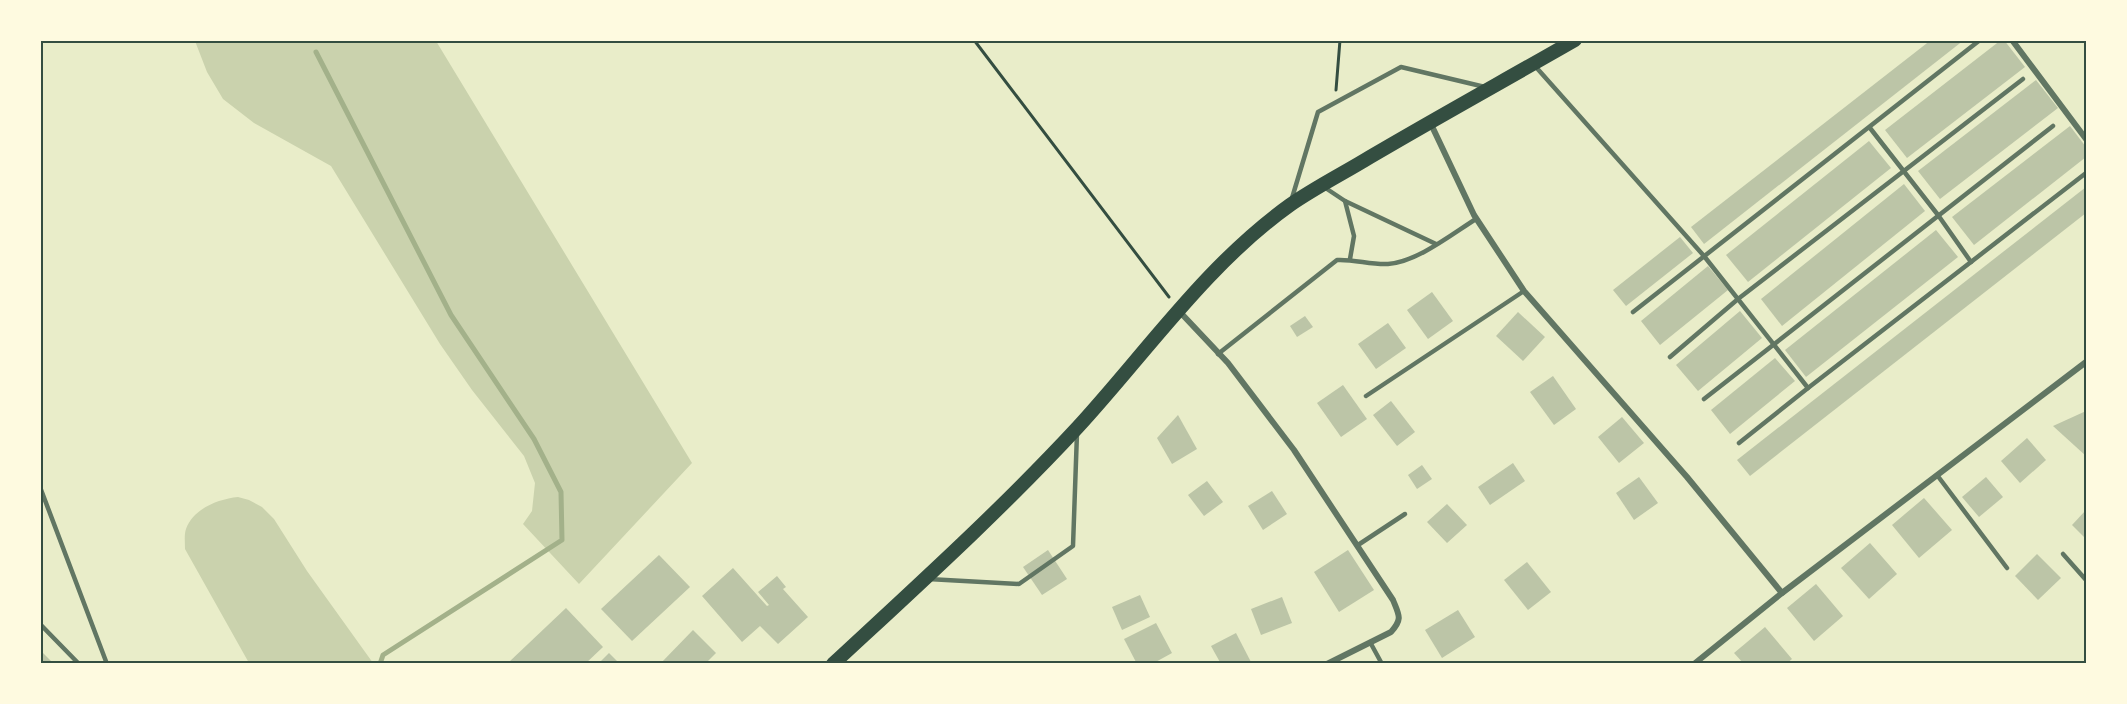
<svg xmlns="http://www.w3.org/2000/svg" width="2127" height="704" viewBox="0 0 2127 704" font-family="Arial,sans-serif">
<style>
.green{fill:#cad2ad}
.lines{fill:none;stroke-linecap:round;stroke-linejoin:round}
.stream{stroke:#a3b18a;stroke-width:5}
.building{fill:#bcc5a7}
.path{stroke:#344e41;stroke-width:3}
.service{stroke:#617663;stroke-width:4.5}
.minor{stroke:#617663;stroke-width:6}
.primary{stroke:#344e41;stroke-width:14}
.neatline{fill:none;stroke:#344e41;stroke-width:2}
</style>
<rect width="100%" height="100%" fill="#e9edc9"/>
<!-- green -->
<g class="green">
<polygon points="195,41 436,41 692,463 579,584 523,524 532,511 535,483 524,456 472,390 440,344 331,166 254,123 223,99 207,72"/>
<path d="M238 497 249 500 262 507 274 519 307 571 373 663H249L185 549C185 543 184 535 186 529 193 509 218 499 238 497Z"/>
</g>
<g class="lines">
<!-- stream -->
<polyline class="stream" points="316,52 451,315 534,439 561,492 562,540 383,655 380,664"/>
</g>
<!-- building -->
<g class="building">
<polygon points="1931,40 1964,40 1704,244 1691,227"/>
<polygon points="2001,40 2004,40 2025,67 1907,158 1885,130"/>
<polygon points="2036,80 2058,108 1940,199 1918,171"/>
<polygon points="2070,126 2086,147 2086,157 1974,245 1952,217"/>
<polygon points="1869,141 1891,168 1748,282 1726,255"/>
<polygon points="1904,184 1925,211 1782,326 1761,299"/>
<polygon points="2086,187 2086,213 1750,476 1737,460"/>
<polygon points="1936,230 1958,257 1806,377 1785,350"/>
<polygon points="1680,237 1693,253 1626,306 1613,290"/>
<polygon points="1708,266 1728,290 1660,345 1641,321"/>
<polygon points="1432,292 1453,321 1428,339 1407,310"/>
<polygon points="1740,311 1762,338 1698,391 1676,365"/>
<polygon points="1518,312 1545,337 1523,361 1496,336"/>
<polygon points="1305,316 1313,327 1297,337 1290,326"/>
<polygon points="1388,323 1406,348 1376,369 1358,344"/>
<polygon points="1775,358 1795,381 1730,434 1711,410"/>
<polygon points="1553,376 1576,409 1554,425 1530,392"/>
<polygon points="1343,385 1367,419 1341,437 1317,403"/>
<polygon points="1391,401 1415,432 1397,446 1373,415"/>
<polygon points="2086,411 2086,456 2053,426"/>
<polygon points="1178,415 1197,449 1172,464 1157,438"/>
<polygon points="1622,417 1644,443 1619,463 1598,437"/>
<polygon points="2027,438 2046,460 2020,483 2001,461"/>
<polygon points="1513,463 1525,481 1490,505 1478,487"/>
<polygon points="1422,465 1432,479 1417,489 1408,475"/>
<polygon points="1639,477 1658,503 1634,520 1616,493"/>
<polygon points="1986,477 2003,497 1979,517 1962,497"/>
<polygon points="1207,481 1223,502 1204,516 1188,495"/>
<polygon points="1272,491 1287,514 1263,530 1248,506"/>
<polygon points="1924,498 1952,530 1919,558 1892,525"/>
<polygon points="1447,504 1467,525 1447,543 1427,522"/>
<polygon points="2086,510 2086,539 2072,525"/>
<polygon points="1870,543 1897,574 1869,599 1841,568"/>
<polygon points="1048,550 1067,579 1042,595 1023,567"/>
<polygon points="1348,550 1374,590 1339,612 1314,572"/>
<polygon points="2037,554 2061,578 2038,600 2015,576"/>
<polygon points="659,555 690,587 632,641 601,609"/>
<polygon points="1527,562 1551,592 1528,610 1504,580"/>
<polygon points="733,568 767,606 769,605 758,592 777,576 786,587 783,589 808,617 778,644 760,626 742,642 702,596"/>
<polygon points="1816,584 1843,616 1814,641 1787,608"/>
<polygon points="1140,595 1150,617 1122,630 1112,607"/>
<polygon points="1282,597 1292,623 1261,635 1251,609"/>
<polygon points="566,608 603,647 585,664 510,664 509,662"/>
<polygon points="1458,610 1475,637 1442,658 1425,630"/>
<polygon points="1156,623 1172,653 1152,664 1137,664 1124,639"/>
<polygon points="1765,627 1792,659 1786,664 1744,664 1734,653"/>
<polygon points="693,630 716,653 705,664 660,664"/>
<polygon points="1236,633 1252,664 1221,664 1211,646"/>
<polygon points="40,650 54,664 40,664"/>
<polygon points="609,653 620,664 598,664"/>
</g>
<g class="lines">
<!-- path -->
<g class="path">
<polyline points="974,40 1169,297"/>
<polyline points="1336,90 1340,40"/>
</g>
<!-- service -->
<g class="service">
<polyline points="1535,66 1704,256 1808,388 1739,443"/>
<polyline points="1870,128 1938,215 1971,262"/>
<polyline points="1324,187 1345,201 1436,244"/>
<polyline points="1292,198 1318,112 1401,67 1485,87"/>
<polyline points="1345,201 1354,236 1350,259"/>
<polyline points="1633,312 1980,40"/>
<path d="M1218 354 1337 260C1354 259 1371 265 1388 264 1417 262 1452 234 1476 219"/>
<polyline points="1670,357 1738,299 2023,79"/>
<polyline points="1808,388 2086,173"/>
<polyline points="1366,396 1524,291"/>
<polyline points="1704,399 2053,126"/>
<polyline points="1937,475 2007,568"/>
<polyline points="40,487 107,664"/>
<polyline points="1358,545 1405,514"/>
<polyline points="2063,554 2086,580"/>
<polyline points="928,579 1019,584 1073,546 1077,433"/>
<polyline points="40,624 79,664"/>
<polyline points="1370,642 1382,664"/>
</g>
<!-- minor -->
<g class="minor">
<polyline points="2012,40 2086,139"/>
<polyline points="1430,122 1474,215 1524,291 1687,477 1782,593"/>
<path d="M1179 311 1228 363 1294 450 1393 600C1399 615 1403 619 1391 632L1327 664"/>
<polyline points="1694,664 1782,593 2086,362"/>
</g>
<!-- primary -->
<path class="primary" d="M833 664C916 587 1000 511 1077 428 1146 353 1206 265 1290 205 1316 187 1344 173 1370 157 1438 117 1507 79 1575 40"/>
</g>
<!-- border -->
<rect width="2127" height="704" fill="none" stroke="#fefae0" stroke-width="84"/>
<rect x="42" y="42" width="2043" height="620" class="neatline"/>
</svg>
